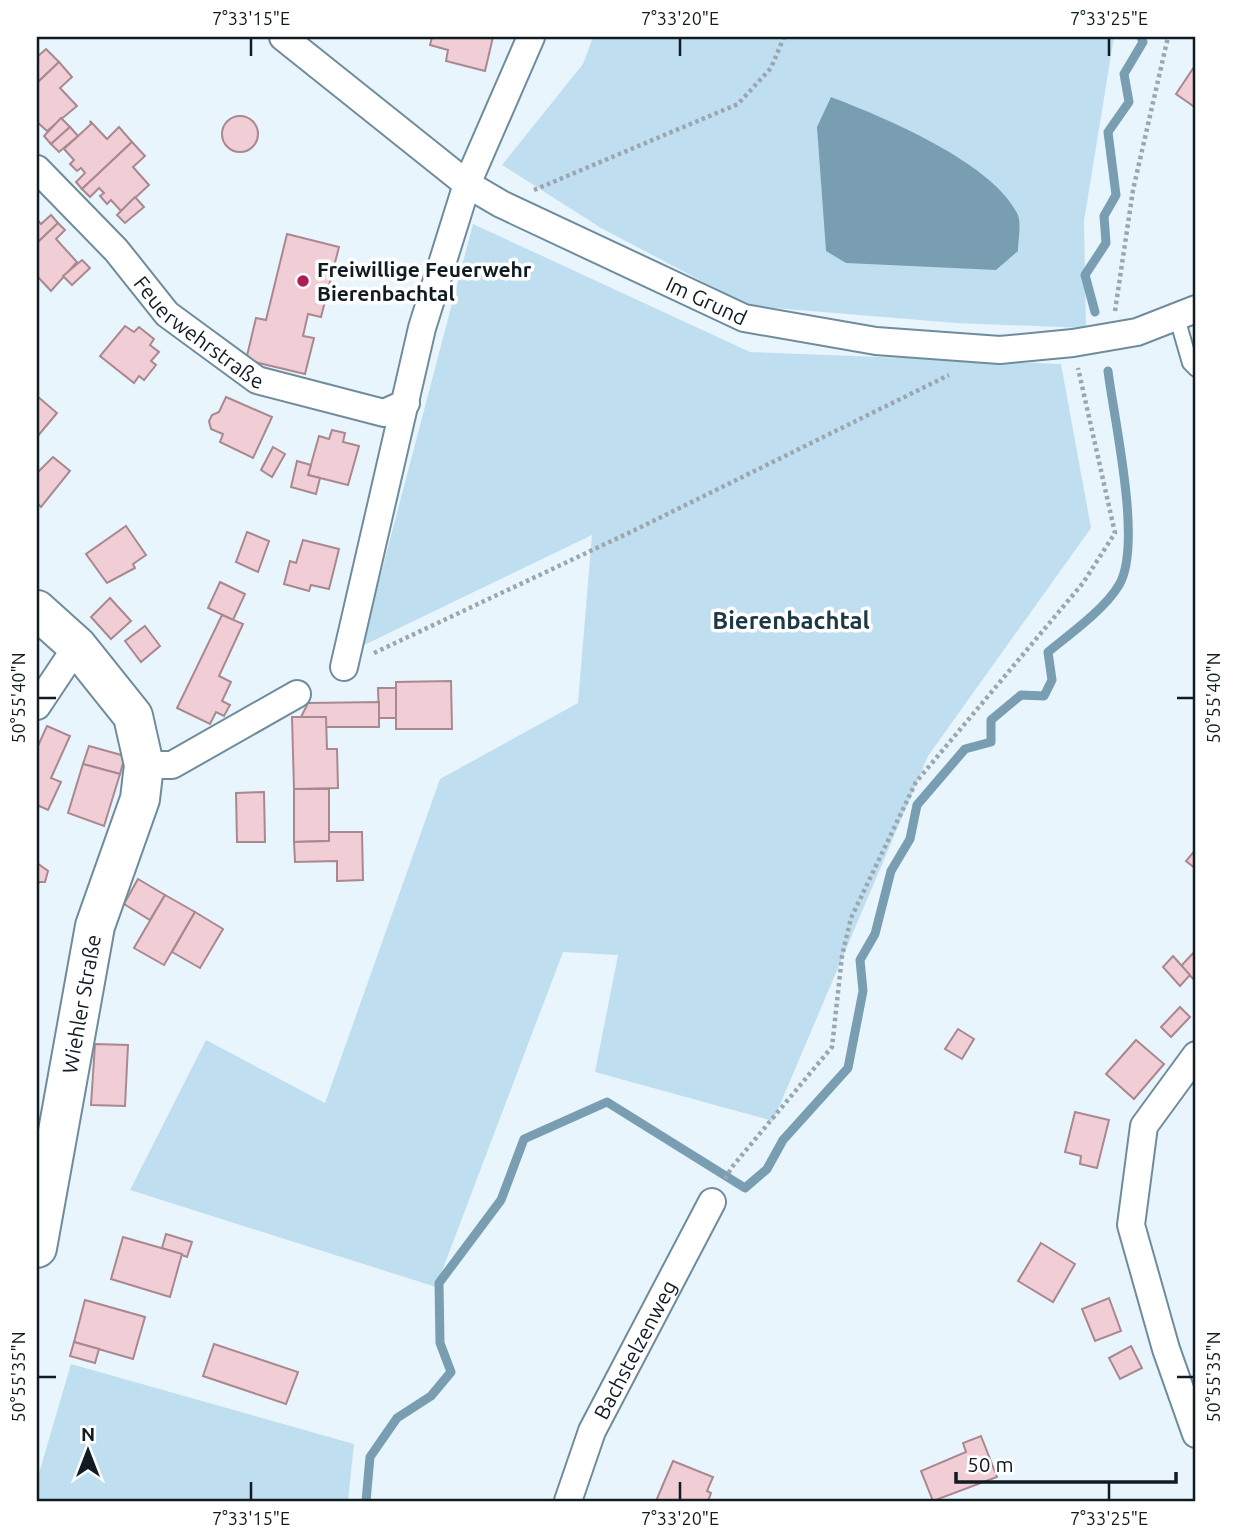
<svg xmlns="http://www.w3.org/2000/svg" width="1233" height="1538" viewBox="0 0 1233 1538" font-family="Ubuntu,sans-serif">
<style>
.green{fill:#bfdff1}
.water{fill:#7a9eb1}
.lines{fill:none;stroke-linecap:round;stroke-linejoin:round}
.stream{stroke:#7a9eb1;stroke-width:9}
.building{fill:#f1ced5;stroke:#a9888f;stroke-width:2}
.service-casing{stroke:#6f8c9c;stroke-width:18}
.minor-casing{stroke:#6f8c9c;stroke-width:30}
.secondary-casing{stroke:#6f8c9c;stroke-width:42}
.path{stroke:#9ba7ae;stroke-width:4.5;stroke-dasharray:3.5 3.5;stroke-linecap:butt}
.service{stroke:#fff;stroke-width:14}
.minor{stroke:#fff;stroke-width:26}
.secondary{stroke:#fff;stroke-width:38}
.ticks{fill:none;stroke:#101c22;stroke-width:2.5}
.poi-dot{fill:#ae1e54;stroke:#fff;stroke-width:2.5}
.labels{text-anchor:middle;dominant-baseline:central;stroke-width:7;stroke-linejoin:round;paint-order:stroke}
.poi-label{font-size:21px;font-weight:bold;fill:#101c22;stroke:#fff;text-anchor:start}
.street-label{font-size:21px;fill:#101c22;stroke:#fff}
.quarter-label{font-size:24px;font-weight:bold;fill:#1d3845;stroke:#fff}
.neatline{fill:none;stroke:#101c22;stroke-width:2.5}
.ticks-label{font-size:18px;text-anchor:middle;fill:#101c22}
</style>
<rect width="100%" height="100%" fill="#e9f5fc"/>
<!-- green -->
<g class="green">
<polygon points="593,37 1114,37 1084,221 1086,328 956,323 749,306 601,228 502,165 583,64"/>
<polygon points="473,224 750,352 1061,364 1091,528 928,756 773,1121 595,1072 618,955 563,952 436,1287 130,1190 206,1040 325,1103 440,779 578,703 592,535 362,646"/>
<polygon points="71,1364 354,1444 348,1501 37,1501 37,1480"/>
</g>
<!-- water -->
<path class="water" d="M831 97C884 117 991 162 1017 213 1022 222 1018 240 1018 251L996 270 846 263 826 251 817 127Z"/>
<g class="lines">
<!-- stream -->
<g class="stream">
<polyline points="1095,312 1085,275 1106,243 1104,216 1116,195 1108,132 1129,102 1124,74 1143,42 1141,37"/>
<path d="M366 1501 370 1457 397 1418 431 1396 451 1372 440 1343 439 1283 501 1200 524 1139 607 1102 745 1188 767 1169 783 1140 848 1068 863 991 860 960 875 934 891 871 910 839 917 805 965 749 991 742V720L1021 695 1044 696 1052 680 1048 652C1070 634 1105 609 1119 585 1143 545 1114 420 1108 371"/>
</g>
</g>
<!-- building -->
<g class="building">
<polygon points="432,37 493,37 485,71 446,61 448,50 430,45"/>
<polygon points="46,49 59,62 37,83 37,57"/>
<polygon points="59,62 72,77 60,88 77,106 47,131 37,122 37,83"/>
<polygon points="1196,64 1196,108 1176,94"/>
<circle cx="240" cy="134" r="18"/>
<polygon points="61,118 70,127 51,144 44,136"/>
<polygon points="90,121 107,139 119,127 132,142 82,189 76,182 85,173 81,168 77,171 70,164 74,160 64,149 91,124"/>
<polygon points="70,127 78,136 59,152 51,144"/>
<polygon points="132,142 145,156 133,167 149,185 121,211 111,200 107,204 100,196 104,193 99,188 90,197 82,189"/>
<polygon points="135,197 144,207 125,223 117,215"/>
<polygon points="51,215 58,223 37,243 37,219 41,224"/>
<polygon points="58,223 65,230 56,239 77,262 51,291 37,276 37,243"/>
<polygon points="287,234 339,247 321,317 308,314 303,336 314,338 305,374 246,360 256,318 266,320"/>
<polygon points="82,260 90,268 72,285 63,276"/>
<polygon points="125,326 134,332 139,327 154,339 150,345 159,352 151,361 156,365 144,380 139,376 134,383 100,356"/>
<polygon points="37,396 57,413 37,437"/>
<polygon points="226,397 272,417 253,458 220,442 223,434 211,429 209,421 212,415 219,412"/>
<polygon points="332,430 345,433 343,442 359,446 348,485 308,475 319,436 329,439"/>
<polygon points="273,447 285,454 272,477 261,470"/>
<polygon points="53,457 70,471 41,507 37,503 37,473"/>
<polygon points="297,461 311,465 308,475 320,478 316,494 291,487"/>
<polygon points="126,526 146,555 133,564 135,568 107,583 86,554"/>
<polygon points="247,532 269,541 258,572 236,562"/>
<polygon points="303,540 339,549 329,589 311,585 309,591 284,584 290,561 296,563"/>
<polygon points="220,582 245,594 233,620 208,608"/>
<polygon points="110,598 131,621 111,639 91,617"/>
<polygon points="222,615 243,624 219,676 231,682 222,701 230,705 224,716 216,712 210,724 177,708"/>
<polygon points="145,626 160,646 141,662 125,641"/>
<polygon points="451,681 452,729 396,729 396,682"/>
<polygon points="378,688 396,688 396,718 379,718"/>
<polygon points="379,702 379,727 326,727 326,717 301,717 308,703"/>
<polygon points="292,717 326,717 327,749 337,749 338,788 294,789"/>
<polygon points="47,726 70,736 51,778 61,782 48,810 37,805 37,748"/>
<polygon points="89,746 125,756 120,774 83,764"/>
<polygon points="83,764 120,774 104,826 68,813"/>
<polygon points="294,789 329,789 329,841 294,842"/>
<polygon points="264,792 265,842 237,842 236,793"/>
<polygon points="329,832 362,832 363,880 337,881 337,861 295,862 294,842 329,841"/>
<polygon points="1196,849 1196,869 1186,861"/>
<polygon points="37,863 48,871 45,882 39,882 37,887"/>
<polygon points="138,879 165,895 150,920 124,904"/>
<polygon points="165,895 195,912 164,965 134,948"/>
<polygon points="195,912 223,929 200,968 172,952"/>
<polygon points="1196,950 1196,982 1181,966"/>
<polygon points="1173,956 1190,975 1180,986 1163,967"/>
<polygon points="1180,1007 1190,1017 1171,1037 1161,1027"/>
<polygon points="958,1029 974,1039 962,1059 945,1049"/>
<polygon points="1136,1040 1164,1064 1134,1099 1106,1074"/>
<polygon points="95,1044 128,1045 125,1106 91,1105"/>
<polygon points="1075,1112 1109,1120 1097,1168 1080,1164 1081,1156 1065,1152"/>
<polygon points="166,1234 192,1242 187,1257 162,1248"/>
<polygon points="123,1237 182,1254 170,1297 111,1279"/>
<polygon points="1041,1243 1075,1264 1053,1302 1018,1281"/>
<polygon points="1109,1298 1121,1331 1095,1341 1082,1309"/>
<polygon points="85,1300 145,1317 133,1359 74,1342"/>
<polygon points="74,1342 99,1349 95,1363 70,1356"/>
<polygon points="214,1344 298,1372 286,1404 203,1376"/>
<polygon points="1131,1346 1142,1368 1120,1379 1109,1358"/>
<polygon points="981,1436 997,1477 933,1501 921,1471 966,1452 963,1443"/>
<polygon points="673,1461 713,1477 707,1491 711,1493 708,1501 656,1501"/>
</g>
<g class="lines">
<!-- service casing -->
<g class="service-casing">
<polyline id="service" points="1177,318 1190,363 1196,369"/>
</g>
<!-- minor casing -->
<g class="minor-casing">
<g id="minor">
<path id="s1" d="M283 37 467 184 501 204 744 318 876 341 1000 350 1073 343 1137 332 1196 309"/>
<path id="s2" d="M37 169 116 250 167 314 257 380 384 413 406 403"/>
<polyline points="344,667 422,328 467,184 531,37"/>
<polyline points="37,706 77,646"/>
<polyline points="144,765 172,765 297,694"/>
<polyline points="1196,1055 1144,1126 1131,1225 1166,1349 1196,1434"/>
<path id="s3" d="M568 1501 592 1431 712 1202"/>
</g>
</g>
<!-- secondary casing -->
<g class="secondary-casing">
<polyline id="secondary" points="37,610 77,646 133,716 144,765 140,799 95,926 37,1248"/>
</g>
<!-- path -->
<g class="path">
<polyline points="534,190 738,104 771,68 784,37"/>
<polyline points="1115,311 1133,190 1168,37"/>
<polyline points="374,653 635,530 949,375"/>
<polyline points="725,1179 732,1167 832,1047 842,956 851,918 916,782 1083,583 1115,533 1078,368"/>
</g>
<!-- service -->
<use href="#service" class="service"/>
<!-- minor -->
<use href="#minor" class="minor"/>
<!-- secondary -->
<use href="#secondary" class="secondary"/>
</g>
<!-- ticks -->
<path class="ticks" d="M251 38V56M680 38V56M1109 38V56M38 698H56M1177 698H1194M38 1377H56M1177 1377H1194M251 1482V1500M680 1482V1500M1109 1482V1500"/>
<!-- markers -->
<circle class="poi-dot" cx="303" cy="281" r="7"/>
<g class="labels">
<!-- poi labels -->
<g class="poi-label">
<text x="317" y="269">Freiwillige Feuerwehr<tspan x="317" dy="24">Bierenbachtal</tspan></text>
</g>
<!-- street labels -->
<g class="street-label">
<text stroke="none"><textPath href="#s1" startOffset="502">Im Grund</textPath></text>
<text stroke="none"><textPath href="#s2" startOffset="231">Feuerwehrstraße</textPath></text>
<text transform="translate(81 1004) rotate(-80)">Wiehler Straße</text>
<text stroke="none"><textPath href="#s3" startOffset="166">Bachstelzenweg</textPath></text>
</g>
<!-- quarter labels -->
<g class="quarter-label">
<text x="791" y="620">Bierenbachtal</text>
</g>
</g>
<!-- border -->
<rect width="1233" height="1538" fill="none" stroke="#ffffff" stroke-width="77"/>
<!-- north arrow -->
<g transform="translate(88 1451)" stroke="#ffffff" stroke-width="5" paint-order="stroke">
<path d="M0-5L12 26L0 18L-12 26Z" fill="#101c22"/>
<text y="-10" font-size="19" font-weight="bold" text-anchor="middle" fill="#101c22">N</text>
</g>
<!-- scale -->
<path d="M956 1472v10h220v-10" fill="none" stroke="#101c22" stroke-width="3.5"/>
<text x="967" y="1472" font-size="21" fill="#101c22" stroke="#ffffff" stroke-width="5" paint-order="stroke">50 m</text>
<rect x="38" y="38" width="1156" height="1462" class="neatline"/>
<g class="ticks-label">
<text x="251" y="25">7°33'15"E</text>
<text x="680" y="25">7°33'20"E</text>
<text x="1109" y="25">7°33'25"E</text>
<text transform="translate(19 698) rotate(-90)" y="6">50°55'40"N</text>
<text transform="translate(1214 698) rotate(-90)" y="6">50°55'40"N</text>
<text transform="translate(19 1377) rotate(-90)" y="6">50°55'35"N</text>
<text transform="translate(1214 1377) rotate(-90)" y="6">50°55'35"N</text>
<text x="251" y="1525">7°33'15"E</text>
<text x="680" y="1525">7°33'20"E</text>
<text x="1109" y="1525">7°33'25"E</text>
</g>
</svg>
